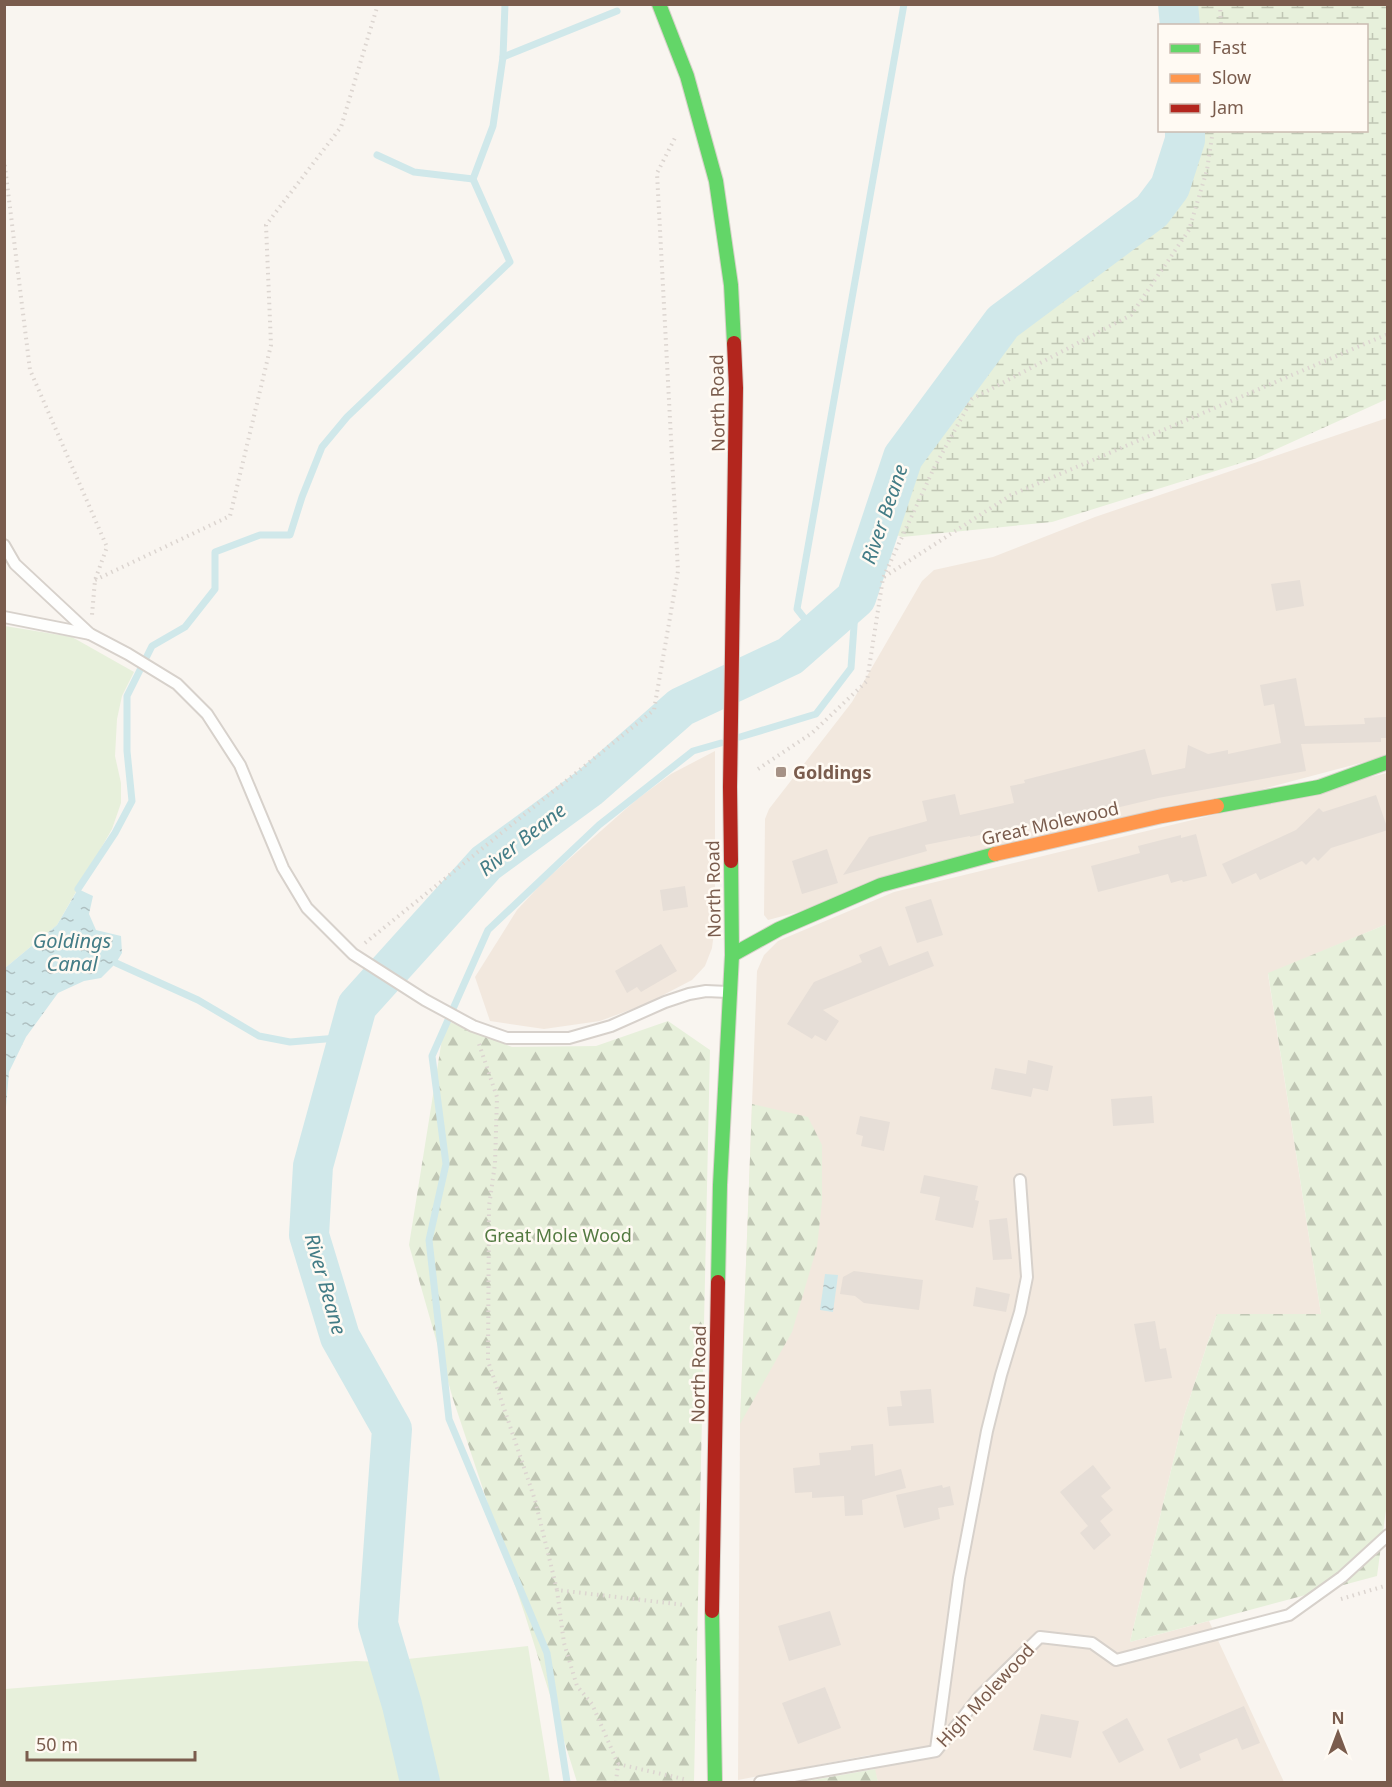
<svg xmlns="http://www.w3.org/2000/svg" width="1392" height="1787" viewBox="0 0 1392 1787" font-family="'Noto Sans',sans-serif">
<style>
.residential{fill:#f2e8de}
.green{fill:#e7f0db}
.forest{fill:url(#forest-firs)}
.wetland{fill:url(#wetland-marsh)}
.water{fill:url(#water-ripples)}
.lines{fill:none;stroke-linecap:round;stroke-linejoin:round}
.stream{stroke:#d0e8ea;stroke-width:7}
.river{stroke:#d0e8ea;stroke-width:40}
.building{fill:#e6ded7}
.lane-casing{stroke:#d7d1cb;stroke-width:14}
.fast-casing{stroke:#d9d2cb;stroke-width:16}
.slow-casing{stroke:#d9d2cb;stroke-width:16}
.jam-casing{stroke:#d9d2cb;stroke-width:16}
.path{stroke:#dcd5d0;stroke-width:4;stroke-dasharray:1.5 4.5;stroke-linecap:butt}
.lane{stroke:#fefefd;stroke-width:10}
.fast{stroke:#63d668;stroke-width:14}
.slow{stroke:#ff974d;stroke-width:14}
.jam{stroke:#b3261e;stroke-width:14}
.poi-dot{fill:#a69286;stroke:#fffaf3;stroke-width:2}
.labels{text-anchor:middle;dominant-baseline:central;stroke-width:5;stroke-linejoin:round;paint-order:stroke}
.street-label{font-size:18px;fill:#7a5c4d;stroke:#fffaf3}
.poi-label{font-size:18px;font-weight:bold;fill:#7a5c4d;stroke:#fffaf3;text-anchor:start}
.park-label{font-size:18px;fill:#537a41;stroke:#fffaf3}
.water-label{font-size:20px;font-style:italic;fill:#437c86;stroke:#fffaf3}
</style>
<defs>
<pattern id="forest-firs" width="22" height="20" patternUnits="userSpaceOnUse" patternTransform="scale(1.5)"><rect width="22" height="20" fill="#e7f0db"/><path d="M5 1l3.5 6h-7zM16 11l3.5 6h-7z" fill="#c0c6b4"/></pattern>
<pattern id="wetland-marsh" width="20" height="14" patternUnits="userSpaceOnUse" patternTransform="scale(1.5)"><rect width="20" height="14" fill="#e7f0db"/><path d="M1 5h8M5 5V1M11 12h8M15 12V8" fill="none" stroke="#c0c6b4"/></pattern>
<pattern id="water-ripples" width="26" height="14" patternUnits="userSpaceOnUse" patternTransform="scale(1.5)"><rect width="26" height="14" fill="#d0e8ea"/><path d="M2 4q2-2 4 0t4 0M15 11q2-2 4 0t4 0" fill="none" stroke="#aebfc0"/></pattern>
</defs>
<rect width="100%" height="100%" fill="#f9f5f0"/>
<!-- residential -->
<g class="residential">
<polygon points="1387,418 1387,756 768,920 764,915 765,819 769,809 852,702 922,581 934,570 993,557 1095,517"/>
<polygon points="715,751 715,924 712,948 705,966 692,980 646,1004 600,1021 544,1029 490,1021 475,977 517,910 543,882 636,800 671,774"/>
<polygon points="1387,773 1387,924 1268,974 1321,1314 1217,1314 1184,1416 1130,1642 1209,1621 1284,1782 878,1782 870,1755 738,1780 740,1424 757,971 764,955 778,941 894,892"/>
</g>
<!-- green -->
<g class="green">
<polygon points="5,626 72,637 134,672 122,696 117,719 115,756 121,783 121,803 112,829 57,925 5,968"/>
<polygon points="528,1646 550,1782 427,1782 398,1660"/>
<polygon points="356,1661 382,1662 404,1782 5,1782 5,1689"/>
</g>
<!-- forest -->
<g class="forest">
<polygon points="1387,924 1388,1495 1377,1576 1130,1642 1184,1416 1217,1314 1321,1314 1268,973"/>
<polygon points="445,1020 512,1047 596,1046 668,1021 710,1050 694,1782 577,1782 525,1615 453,1399 409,1245"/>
<polygon points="752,1104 808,1117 822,1145 822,1202 817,1247 792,1332 740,1424"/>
<polygon points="875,1769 878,1782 802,1782"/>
</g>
<!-- wetland -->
<polygon class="wetland" points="1195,5 1387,5 1387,399 1257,458 1052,522 902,537 873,527 963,371 1032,303 1140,236 1192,166 1198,131 1366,130 1366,26 1197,25"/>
<!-- water -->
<g class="water">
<polygon points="78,889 93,896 89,914 96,930 121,936 122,953 116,963 101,978 84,981 58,993 26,1037 9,1072 5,1119 5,968 57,925"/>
<polygon points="825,1274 838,1275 833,1312 820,1310"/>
</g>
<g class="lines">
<!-- stream -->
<g class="stream">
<polyline points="503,57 617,11"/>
<polyline points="377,155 414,172 473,179"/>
<polyline points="816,633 797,609 904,4"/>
<polyline points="740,737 816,714 851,668 856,598"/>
<polyline points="78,889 115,833 132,801 127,751 127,696 152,646 185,627 215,589 215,552 260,535 290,535 302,497 322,447 347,417 510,262 473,179 493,126 503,57 505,4"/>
<polyline points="116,963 198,1000 259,1036 290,1042 349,1037"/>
<polyline points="567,1782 547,1653 449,1419 429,1240 446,1164 432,1056 488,930 599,825 693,751 721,743"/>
</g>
<!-- river -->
<g class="river">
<polyline points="1178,4 1180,26"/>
<polyline points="420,1782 402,1705 378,1624 392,1429 340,1337 309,1235 313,1166 357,1006 486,863 590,787 681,707 790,656 856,598 903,457 1003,322 1152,211 1170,187 1185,140 1185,130"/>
</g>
</g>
<!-- building -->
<g class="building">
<polygon points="1300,580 1304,606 1276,611 1271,584"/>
<polygon points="1296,678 1305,726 1365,724 1364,718 1386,717 1387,738 1381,738 1381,742 1301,744 1306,771 1158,798 1078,817 1077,813 1008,830 1008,833 981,839 980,835 970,837 970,836 925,845 927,851 843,875 869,837 927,821 922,801 955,794 960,815 1014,803 1010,786 1025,783 1024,780 1145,749 1152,775 1185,768 1188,745 1208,754 1228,750 1228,754 1281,743 1274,704 1264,706 1260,685"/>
<polygon points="1376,795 1388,830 1331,848 1318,861 1314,857 1306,865 1302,861 1260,880 1256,873 1232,884 1222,864 1296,830 1319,808 1323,812"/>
<polygon points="1196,834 1207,876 1183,882 1182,880 1171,883 1168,874 1098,892 1091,866 1140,853 1138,846 1181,835 1181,838"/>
<polygon points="827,849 838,883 802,894 792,861"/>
<polygon points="685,886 688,907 663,911 660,890"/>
<polygon points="931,899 943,935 917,943 905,907"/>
<polygon points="661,944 677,971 641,992 637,987 627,993 615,971"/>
<polygon points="881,946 889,966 928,951 934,966 823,1010 839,1021 826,1041 815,1035 812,1039 787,1024 814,982 862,962 859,955"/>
<polygon points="1028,1060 1053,1066 1048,1091 1033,1088 1031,1097 991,1089 995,1068 1026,1074"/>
<polygon points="1152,1096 1154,1123 1113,1126 1111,1099"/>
<polygon points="860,1116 890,1122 884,1151 861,1146 863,1136 856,1134"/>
<polygon points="924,1175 978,1186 975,1200 979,1201 973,1228 935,1220 940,1197 920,1193"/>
<polygon points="1007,1218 1012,1259 993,1260 989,1220"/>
<polygon points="854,1271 923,1280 919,1310 864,1303 855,1296 840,1294 843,1277"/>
<polygon points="976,1287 1010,1294 1006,1312 973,1306"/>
<polygon points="1155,1321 1160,1349 1166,1348 1172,1378 1145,1382 1134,1324"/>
<polygon points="931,1389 934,1423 889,1426 887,1407 902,1406 900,1391"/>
<polygon points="873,1444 875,1476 901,1469 906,1488 862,1500 863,1515 845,1516 844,1496 812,1498 812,1492 795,1493 793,1468 820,1465 819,1453 851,1450 851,1446"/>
<polygon points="1093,1465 1111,1488 1101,1496 1113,1510 1100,1521 1111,1535 1094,1550 1080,1533 1088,1526 1060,1492"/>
<polygon points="942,1485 943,1488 950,1486 954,1505 938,1508 940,1519 904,1528 896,1495"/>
<polygon points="830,1611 841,1645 789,1661 778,1626"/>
<polygon points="825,1687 841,1728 798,1744 782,1703"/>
<polygon points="1244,1706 1260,1743 1242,1750 1237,1738 1199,1754 1201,1760 1180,1769 1167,1739"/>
<polygon points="1041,1714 1079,1721 1071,1758 1033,1750"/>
<polygon points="1127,1718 1144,1750 1119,1763 1102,1732"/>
</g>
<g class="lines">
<!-- lane casing -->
<g class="lane-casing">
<g id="lane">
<polyline points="4,545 15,564 90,634 128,654 177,684 207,714 240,765 283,868 307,908 353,954 425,1000 473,1026 507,1038 569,1038 611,1026 665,1002 689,994 706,991 728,992"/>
<polyline points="4,617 90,634"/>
<polyline points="936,1749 959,1578 987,1431 1001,1375 1020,1312 1027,1277 1020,1180"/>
<polyline points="760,1782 936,1751 979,1697 1040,1637 1092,1643 1116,1660 1289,1615 1342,1577 1388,1535"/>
</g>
</g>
<!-- fast casing -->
<g class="fast-casing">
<g id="fast">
<polyline points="659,4 687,76 716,181 731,285 734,343"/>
<polyline points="1217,806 1319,787 1388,762"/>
<polyline points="732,955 779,929 881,885 995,854"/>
<polyline points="718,1282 720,1185 732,955 731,861"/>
<polyline points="712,1611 715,1782"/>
</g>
</g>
<!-- slow casing -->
<g class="slow-casing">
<polyline id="slow" points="995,854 1162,816 1217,806"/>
</g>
<!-- jam casing -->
<g class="jam-casing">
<g id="jam">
<polyline points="731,861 730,787 736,388 734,343"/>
<polyline points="712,1611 718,1282"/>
</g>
</g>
<!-- path -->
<g class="path">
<polyline points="1220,4 1221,26"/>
<polyline points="4,159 30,370 107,547 95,580 92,615"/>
<polyline points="884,577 1011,495 1388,334"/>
<polyline points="95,580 230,516 271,345 266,225 341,127 378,4"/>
<polyline points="758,769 812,733 867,681 883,578 934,468 972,399 1131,315 1189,230 1207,170 1213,130"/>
<polyline points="365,943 654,710 678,571 657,173 676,136"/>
<polyline points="479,1044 497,1097 495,1164 489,1206 488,1361 535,1500 557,1590 685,1605"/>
<polyline points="557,1590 564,1643 577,1686 592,1704 618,1764 616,1782"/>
<polyline points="1341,1599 1388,1585"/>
<polyline points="618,1764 688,1780"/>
</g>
<!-- lane -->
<use href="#lane" class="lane"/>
<!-- fast -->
<use href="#fast" class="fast"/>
<!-- slow -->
<use href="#slow" class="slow"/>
<!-- jam -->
<use href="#jam" class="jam"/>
</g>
<!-- markers -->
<rect class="poi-dot" x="775" y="766" width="12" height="12" rx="3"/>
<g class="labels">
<!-- street labels -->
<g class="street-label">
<text transform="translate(717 403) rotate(-91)">North Road</text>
<text transform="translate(1050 823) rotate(-13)">Great Molewood</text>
<text transform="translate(713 889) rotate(-91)">North Road</text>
<text transform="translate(698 1374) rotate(-89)">North Road</text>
<text transform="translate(985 1695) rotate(-47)">High Molewood</text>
</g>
<!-- poi labels -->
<g class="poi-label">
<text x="793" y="772">Goldings</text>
</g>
<!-- park labels -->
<g class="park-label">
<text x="558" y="1235">Great Mole Wood</text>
</g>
<!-- water labels -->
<g class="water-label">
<text transform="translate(884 514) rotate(-71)">River Beane</text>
<text transform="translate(522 839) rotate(-38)">River Beane</text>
<text x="72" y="940">Goldings<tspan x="72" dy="23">Canal</tspan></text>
<text transform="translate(326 1284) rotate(74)">River Beane</text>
</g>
</g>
<!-- border -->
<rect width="1392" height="1787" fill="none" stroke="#7a5c4d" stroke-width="12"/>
<!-- legend -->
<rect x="1158" y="24" width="210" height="108" fill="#fffaf3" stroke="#cabbb1" stroke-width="1.5"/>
<rect x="1170" y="44" width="30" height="9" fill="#63d668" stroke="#cabbb1" stroke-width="1.5"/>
<text x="1212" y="54" font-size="18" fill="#7a5c4d">Fast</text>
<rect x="1170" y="74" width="30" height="9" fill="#ff974d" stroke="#cabbb1" stroke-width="1.5"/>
<text x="1212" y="84" font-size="18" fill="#7a5c4d">Slow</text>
<rect x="1170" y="104" width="30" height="9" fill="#b3261e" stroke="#cabbb1" stroke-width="1.5"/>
<text x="1212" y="114" font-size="18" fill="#7a5c4d">Jam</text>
<!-- north arrow -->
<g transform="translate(1338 1733)" stroke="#fffaf3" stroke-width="4.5" paint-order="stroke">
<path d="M0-4.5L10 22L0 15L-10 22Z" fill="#7a5c4d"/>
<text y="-9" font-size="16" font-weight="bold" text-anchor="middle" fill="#7a5c4d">N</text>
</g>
<!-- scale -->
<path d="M27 1751v9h168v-9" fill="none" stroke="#7a5c4d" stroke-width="3"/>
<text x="36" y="1751" font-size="18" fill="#7a5c4d" stroke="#fffaf3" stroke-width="4.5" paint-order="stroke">50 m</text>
</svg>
